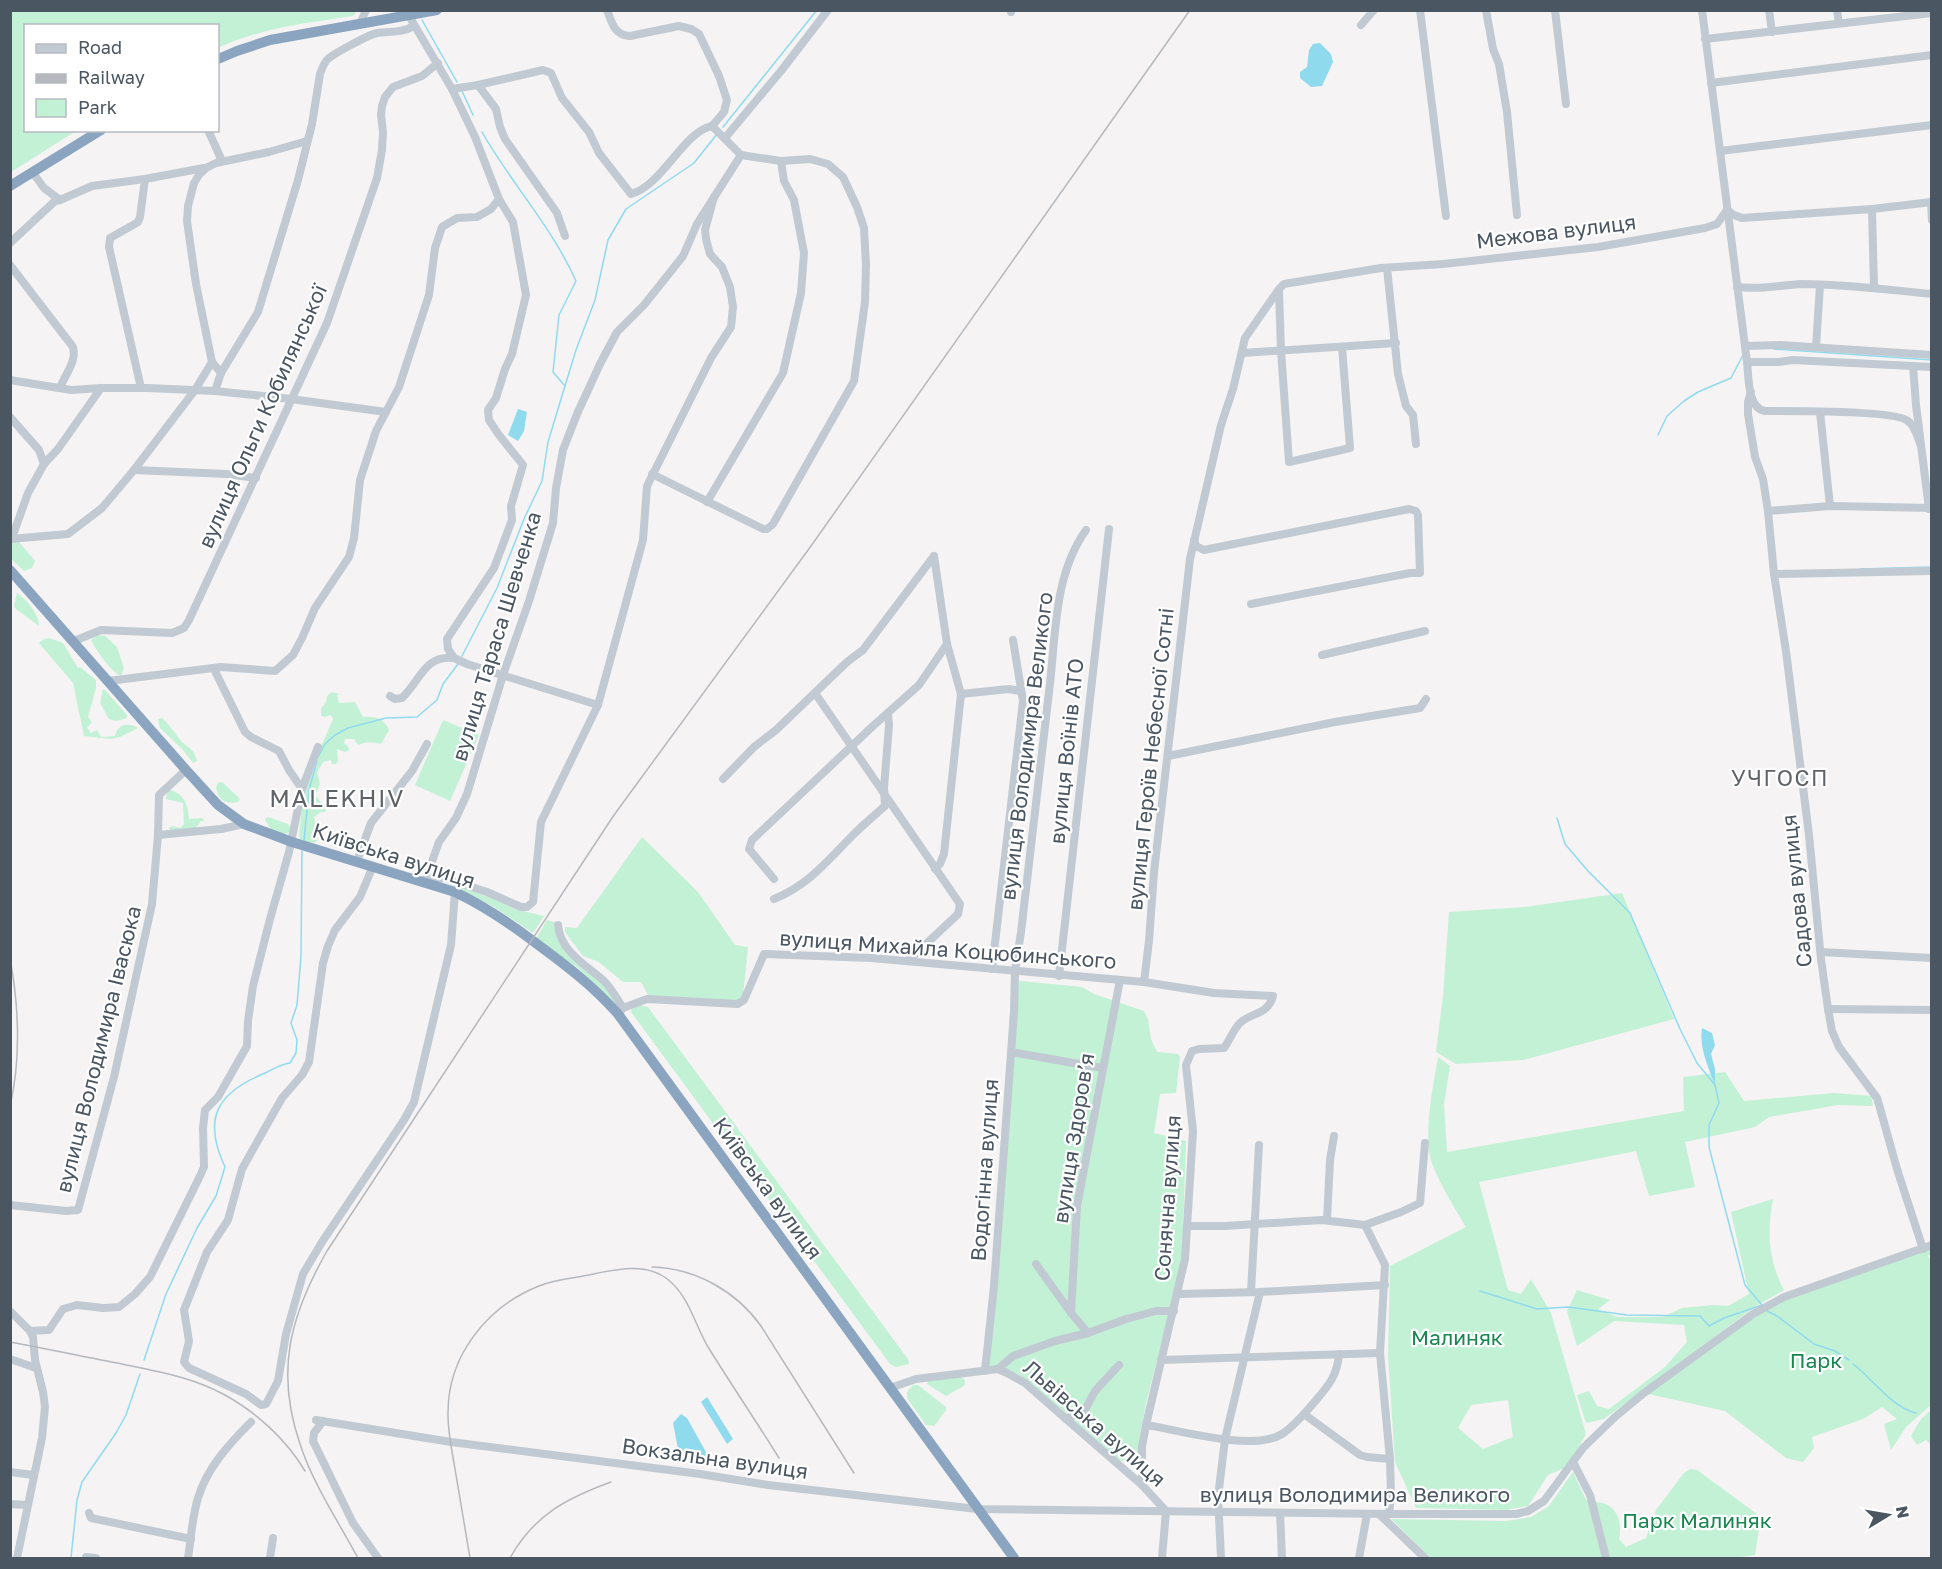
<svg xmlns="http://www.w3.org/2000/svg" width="1942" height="1569" viewBox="0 0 1942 1569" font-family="'Golos Text',sans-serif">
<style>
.green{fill:#c3f1d5;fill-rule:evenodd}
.water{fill:#90daee}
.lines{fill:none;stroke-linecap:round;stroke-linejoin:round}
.stream{stroke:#90daee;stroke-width:1.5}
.minor{stroke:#c1cad2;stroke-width:8}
.highway{stroke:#8ba5c1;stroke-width:10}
.rail{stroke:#b5b8bd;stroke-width:1.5}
.labels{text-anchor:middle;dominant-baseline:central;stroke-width:4.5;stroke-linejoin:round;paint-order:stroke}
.street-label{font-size:21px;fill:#4a5661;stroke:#fff}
.park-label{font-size:21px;fill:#17864f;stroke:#fff}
.neighbourhood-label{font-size:22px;letter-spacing:1.5px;fill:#5f6368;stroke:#fff}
.quarter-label{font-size:24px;letter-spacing:1.5px;fill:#5f6368;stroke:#fff}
</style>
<rect width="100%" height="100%" fill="#f5f3f3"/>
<!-- green -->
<g class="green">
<path d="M11 10H357V11L353 16C307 23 260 28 218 48V26H26V130L76 131 11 172Z"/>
<polygon points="11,542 19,542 35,561 32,568 24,571 11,559"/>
<path d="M17 593C27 600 39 614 39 626L16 609 14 606Z"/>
<path d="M98 635 105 636 117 647 124 668 121 676C112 673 95 649 91 640Z"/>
<path d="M49 638 63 643 78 668 80 667 96 680V688L88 717 92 722 87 728 91 733 97 730 101 737 115 736C118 724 127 722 138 728L120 737 111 739 84 736 73 683 39 643 44 639Z"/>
<polygon points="103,689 105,690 127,715 127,718 116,721 109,719 100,703"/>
<path d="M332 692 339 694 337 695 339 703 355 702 363 717C375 716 384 718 389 730L381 744C372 742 367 741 358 745L354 739H345L344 743 348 746 349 750 345 752 337 749 338 761 336 764H332L331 760 323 762 317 772 320 784 315 795 326 808 325 812H321L314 817 318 838 316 842 304 843 299 837 302 804 308 779 317 766V756L333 719 331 715 325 717 321 716V709L326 702 327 696Z"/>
<path d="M162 718C170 725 175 734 182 742 190 749 194 749 197 761L193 763 183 750 160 728 158 719Z"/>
<polygon points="443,720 479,735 450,801 415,785"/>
<path d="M222 782 240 799 238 802C224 805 219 800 216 787L218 783Z"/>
<path d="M168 789C184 794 188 803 189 819L202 818 205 821H201L196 828 171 832 169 828 173 826 180 828 184 824 183 803 166 799Z"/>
<polygon points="268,817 288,824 292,831 282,835 271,830 265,819"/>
<polygon points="642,837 698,892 735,945 748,947 743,996 739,1001 649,997 641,982 623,982 599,962 583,956 565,932 565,927 577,928"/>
<polygon points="448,883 489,897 515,909 544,916 533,933 494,907"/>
<polygon points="1622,893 1674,1019 1523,1060 1456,1064 1436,1052 1443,995 1449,912 1525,907"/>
<polygon points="547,920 554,922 556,924 556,931 607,988 619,1004 615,1005 578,968 536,939"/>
<polygon points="1012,980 1082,987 1094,994 1144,1011 1148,1019 1151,1039 1157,1052 1178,1054 1180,1057 1176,1093 1160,1094 1154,1133 1186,1141 1182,1262 1147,1399 1139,1440 1138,1465 1116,1459 1032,1384 1018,1374 990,1366 990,1324"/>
<polygon points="640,1005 648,1007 908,1359 909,1364 896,1367 890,1364 631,1012 632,1009"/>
<path d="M1438 1057 1450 1066 1444 1104 1447 1152 1684 1111 1683 1077 1725 1072 1744 1101 1834 1093 1871 1096 1873 1106 1838 1105 1769 1117 1755 1127 1685 1142 1695 1187 1649 1196 1636 1151 1479 1182 1508 1290 1521 1294 1531 1279 1551 1313 1586 1434 1567 1467 1548 1475 1528 1506 1506 1510 1416 1508 1395 1462 1388 1356 1390 1266 1466 1227C1455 1209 1431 1170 1429 1151 1426 1120 1433 1087 1438 1057ZM1508 1400 1513 1437 1483 1449 1458 1428 1471 1405Z"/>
<path d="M1773 1199C1767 1232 1768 1260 1784 1290L1756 1306 1604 1419 1586 1423 1577 1395 1589 1391 1597 1406 1609 1409 1665 1367 1687 1342 1684 1325 1614 1321 1577 1346 1567 1311 1577 1290 1610 1300 1598 1309 1617 1317H1663L1682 1308 1713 1305 1728 1306 1749 1294 1731 1212Z"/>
<polygon points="1925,1248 1926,1251 1931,1249 1931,1254 1928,1256 1932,1263 1931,1405 1906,1427 1891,1450 1884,1424 1897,1419 1882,1407 1863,1419 1812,1437 1814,1448 1803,1462 1786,1458 1725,1411 1644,1393 1784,1297"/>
<polygon points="960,1376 965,1380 965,1385 946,1396 927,1384 928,1381"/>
<polygon points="913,1385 918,1385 946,1407 946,1410 934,1426 926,1425 907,1398 907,1392"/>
<polygon points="1931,1410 1931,1445 1926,1440 1917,1445 1911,1436 1921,1419"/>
<path d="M1690 1469 1697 1470 1761 1517 1755 1555 1734 1558H1431L1391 1519 1506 1521 1531 1517 1549 1506 1573 1472 1586 1500C1592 1502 1600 1502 1606 1504 1619 1510 1622 1526 1619 1539L1626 1547 1646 1538 1656 1510 1684 1473Z"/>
</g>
<!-- water -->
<g class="water">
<polygon points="1320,43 1331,54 1333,62 1322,86 1311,87 1300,78 1300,72 1307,67 1309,50 1313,44"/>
<polygon points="518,409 527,412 524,431 518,441 508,435"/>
<path d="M1702 1028 1712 1033 1715 1045 1711 1054 1715 1069V1085C1708 1066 1699 1048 1702 1028Z"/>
<polygon points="707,1397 733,1439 727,1444 701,1402"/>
<polygon points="681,1414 687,1418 707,1454 702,1460 679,1454 673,1423"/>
</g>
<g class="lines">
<!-- stream -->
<g class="stream">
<polyline points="422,20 457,82"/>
<polyline points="462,91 473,115"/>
<polyline points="723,127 817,10"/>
<polyline points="1774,349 1932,360"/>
<polyline points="565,386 576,350 595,300 608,240 626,209 694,163 717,134"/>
<polyline points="1658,435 1667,416 1684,401 1698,392 1731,378 1743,355"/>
<polyline points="1860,569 1932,567"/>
<path d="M462 656 497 588 524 519 542 481 548 442 565 386 553 372 559 315 576 281C552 227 511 183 482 132"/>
<polyline points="318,757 325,744 335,735 348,728 386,718 417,717 437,700 443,684 458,664"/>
<polyline points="304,840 309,790 317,761"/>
<polyline points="1480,1291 1537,1309 1568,1307 1627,1315 1700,1316 1709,1326 1724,1318 1762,1305 1745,1285 1709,1147 1709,1125 1719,1103 1715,1085 1697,1063 1680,1029 1630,913 1588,871 1565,844 1557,818"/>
<polyline points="1767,1311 1777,1316 1814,1344 1835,1351 1849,1360"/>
<path d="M144 1360 166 1294 197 1228 216 1196 225 1167C202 1118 217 1093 265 1073 274 1069 281 1064 290 1063L296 1053 297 1040 291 1023 297 1005 301 956 302 851"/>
<path d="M1853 1364C1873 1379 1891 1407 1916 1413"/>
<polyline points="71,1558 77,1500 82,1482 116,1433 126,1415 140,1374"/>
</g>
<!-- minor -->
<g class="minor">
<path d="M607 10C612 23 614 35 630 36L679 26 691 29 699 34 719 76 727 100 724 112 712 126"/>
<polyline points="1011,10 1011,12"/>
<polyline points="1420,10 1446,216"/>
<polyline points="1486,10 1493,49 1499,64 1507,112 1517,215"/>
<polyline points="1555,10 1566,104"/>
<path d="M1702 10 1747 362C1749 377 1747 408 1765 411 1787 411 1896 410 1908 421 1915 426 1918 438 1921 446"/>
<polyline points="1769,10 1772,32"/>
<polyline points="1837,10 1839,23"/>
<polyline points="409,16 452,89 475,137 499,199 513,222 526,295 512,354 505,369 496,398 488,410 489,420 499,435 523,465 511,506 512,520 494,568 447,639 448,649 454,658 467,664 598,705"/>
<polyline points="360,24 366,10"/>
<polyline points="1361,25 1374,10"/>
<polyline points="1705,39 1932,13"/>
<polyline points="1711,83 1932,55"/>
<polyline points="478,85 496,109 500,127 505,139 557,213 565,236"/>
<path d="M452 89 478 85 543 70 551 73 562 98 589 132 599 153 631 194C663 185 683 132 712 126"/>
<polyline points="712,126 741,155"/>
<polyline points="208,130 222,161"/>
<polyline points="725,138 781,71 828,10"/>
<polyline points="1720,151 1932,125"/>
<polyline points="33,173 44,188 60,200 92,186 145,179 204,168"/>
<polyline points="1931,202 1932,220"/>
<polyline points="1872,209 1874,288"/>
<polyline points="1727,210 1734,215 1742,218 1872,209 1932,202"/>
<polyline points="10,243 55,201 60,200"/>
<path d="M10 265 73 347C77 362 65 374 60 388"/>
<polyline points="1387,268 1398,374 1406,406 1413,415 1416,444"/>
<path d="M1737 287C1759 290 1780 285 1802 284 1845 284 1888 290 1932 294"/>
<polyline points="1279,290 1281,351 1289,462 1350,448 1342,347"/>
<polyline points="1745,346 1780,345 1932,355"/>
<polyline points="1816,347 1820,285"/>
<polyline points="1242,353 1396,343"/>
<path d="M212 362 221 373 258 312 298 180 312 124 320 74C322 68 324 62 329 58 337 52 368 35 377 33 390 31 402 33 414 26"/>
<polyline points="1747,362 1778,362 1793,360 1932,367"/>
<polyline points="1913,366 1916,405 1929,509"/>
<polyline points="10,380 71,390 101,388 148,388 215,391 291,399 386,412"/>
<polyline points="141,388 109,247 110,238 133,225 138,222 140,217 145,179"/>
<polyline points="215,391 221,373"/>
<polyline points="1751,392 1748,402 1748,414 1755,457 1763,479 1768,511 1774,574 1786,651 1809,835 1821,959 1828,1009 1832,1031 1839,1047 1877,1098 1880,1108 1897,1169 1923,1249"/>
<polyline points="1820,412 1830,506"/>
<polyline points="10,417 39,450 44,464"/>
<polyline points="134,470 227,474 256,478"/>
<polyline points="652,474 763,529 767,529 773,524 854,381 865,302 866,265 864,228 857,207 843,177 828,164 810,159 781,161 741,155"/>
<polyline points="707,502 783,373 801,293 804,253 794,200 784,181 781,161"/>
<polyline points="1768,511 1830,506 1932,508"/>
<polyline points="10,538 13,535 28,493 44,464 58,449 101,388"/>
<polyline points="10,539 68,534 102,508 134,470 195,390 212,362 196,284 187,221 188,206 194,183 199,175 206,168 216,163 269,152 307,141"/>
<polyline points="1194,540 1196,546 1204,550 1409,509 1416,511 1418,515 1420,573 1410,573 1251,604"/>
<polyline points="934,556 947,644 961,694 944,854 940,864 935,869"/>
<polyline points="1774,574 1932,571"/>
<polyline points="74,641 101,630 172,633 184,628 189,620 327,323 377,178 382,150 383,132 381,115 382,106 385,97 393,87 422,76 438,63"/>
<polyline points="1322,655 1425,631"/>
<polyline points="214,669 245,732 251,737 279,751 289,770 302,789"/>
<polyline points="108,681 221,667 275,671 293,655 302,638 315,608 349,557 354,538 360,480 376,431 399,387 429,295 435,248 442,227 457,218 477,217 491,209 499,199"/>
<polyline points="815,693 960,904 958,914 908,961"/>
<polyline points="961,694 1009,689 1020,691"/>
<path d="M390 696 395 699 402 698C421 680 424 655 454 658"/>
<polyline points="1168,756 1335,722 1420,708 1426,699"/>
<polyline points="723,779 754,747 776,730 847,662 863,650 934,556"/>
<polyline points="158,835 221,829 244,824"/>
<polyline points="357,861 371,823 412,771 427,744"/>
<polyline points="373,866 360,897 335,930 328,946 323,963 309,1062 302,1075 282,1098 242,1169 228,1220 207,1252 184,1310 189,1341 184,1362 189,1368 246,1394 261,1405 266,1404 278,1381 286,1334 303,1274 322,1242 404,1120 414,1102 451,945 455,892"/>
<polyline points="774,879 749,849 752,840 873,726 919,685 947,644"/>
<polyline points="425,881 444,878 487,892 521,907 527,907 533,902 541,822 598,705 643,540 647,486 711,358 731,327 733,307 730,287 722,267 710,254 706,239 705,230 714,197"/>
<polyline points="425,881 439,842 456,818 467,794 503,675 529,601 553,523 556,488 563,450 577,414 600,364 617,332 644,305 683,256 697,224 741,155"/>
<path d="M774 899C810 884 827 861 854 834 864 824 875 815 885 806L884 788 889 725 888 714"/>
<path d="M558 925C560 951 586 965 604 981 612 989 617 999 623 1008"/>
<polyline points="1821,952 1932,958"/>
<polyline points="992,969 1023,701 1013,640"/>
<polyline points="1059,976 1109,529"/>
<polyline points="1144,982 1149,941 1154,872 1190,559 1221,425 1233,389 1245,338 1279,289 1284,284 1381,268 1443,264 1598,247 1705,228 1717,224 1727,210"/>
<polyline points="1828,1009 1932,1010"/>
<path d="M618 1014 623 1008 647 999 738 1004 744 1000 764 954 871 958 1144 982 1214 993 1273 996C1267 1016 1253 1011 1240 1023 1233 1030 1230 1040 1224 1048L1199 1049 1192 1051 1186 1065 1193 1131 1185 1259 1146 1425 1142 1447V1485"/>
<polyline points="1011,1052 1102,1068"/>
<polyline points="10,1205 66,1211 78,1210 114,1077 152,904 158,835 159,795 186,770"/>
<polyline points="1327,1220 1330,1160 1334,1136"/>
<polyline points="1365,1225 1385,1265 1380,1353 1390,1459 1391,1497 1389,1514"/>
<polyline points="1187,1226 1225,1226 1322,1220 1365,1225 1401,1212 1420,1203 1425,1143"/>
<polyline points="1036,1264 1071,1313"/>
<polyline points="1251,1292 1259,1145"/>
<polyline points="1178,1294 1260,1292 1385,1285"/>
<polyline points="10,1311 30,1331 33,1337 35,1360 43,1392 45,1407 42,1438 17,1558"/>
<polyline points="30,1331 49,1330 63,1309 77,1305 103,1308 119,1307 135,1294 150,1277 200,1176 204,1167 203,1128 205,1110 218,1097 247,1046 248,1021 253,986 270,919 289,852 302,789 318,747"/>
<polyline points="1088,1333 1071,1313 1077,1206 1120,980"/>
<polyline points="10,1359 36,1368"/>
<polyline points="1161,1360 1380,1353"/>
<polyline points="998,1369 1013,1356 1055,1341 1088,1333 1126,1319 1156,1311 1174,1311"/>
<path d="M985 1371 994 1286 1014 1012 1015 971 1021 932C1030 852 1040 772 1049 692 1056 638 1053 576 1086 530"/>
<polyline points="890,1388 916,1379 998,1369 1007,1373 1025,1383 1066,1419 1142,1485 1166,1511 1162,1558"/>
<polyline points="1304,1414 1360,1455 1367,1457 1390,1459"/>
<polyline points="1066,1419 1085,1410 1095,1391 1119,1365"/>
<polyline points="316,1420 451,1442 700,1474 768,1485 977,1509 1389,1514 1516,1514 1528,1511 1544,1501 1583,1448 1615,1417 1644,1393 1753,1314 1784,1297 1932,1245"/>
<polyline points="323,1421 314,1433 313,1441 353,1523 378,1558"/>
<path d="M1146 1425C1180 1430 1253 1452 1282 1434 1293 1427 1303 1415 1312 1405 1327 1387 1337 1378 1339 1354"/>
<polyline points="1573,1462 1590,1495 1606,1558"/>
<polyline points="10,1472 34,1475"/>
<polyline points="10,1504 27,1505"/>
<polyline points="89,1513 91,1518 191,1539"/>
<polyline points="1280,1513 1282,1558"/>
<polyline points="1379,1514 1425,1558"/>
<polyline points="86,1557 96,1558"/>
<path d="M188 1558C191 1539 192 1517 198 1498 207 1468 229 1444 251 1422"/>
<polyline points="270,1558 273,1538"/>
<polyline points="1221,1558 1218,1497 1225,1439 1260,1292"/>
<polyline points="1359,1558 1367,1514"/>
</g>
<!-- highway -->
<g class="highway">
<polyline points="218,59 237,51 270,40 437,10"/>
<polyline points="10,186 101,130"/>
<path d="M10 570 186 770 218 805 244 824 292 842 455 892C484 906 511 924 537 944 567 966 593 986 618 1014L1014 1558"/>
</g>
<!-- rail -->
<g class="rail">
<path d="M10 959C19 1005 21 1060 10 1106"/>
<path d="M652 1267C695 1268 736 1291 761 1326L854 1473"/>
<path d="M10 1342C48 1349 85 1357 122 1364 156 1371 192 1377 223 1394 255 1411 286 1439 305 1471"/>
<path d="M358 1558C338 1521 313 1484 300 1444 275 1371 290 1316 327 1251L614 815 811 546 1190 10"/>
<path d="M470 1558C465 1529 460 1499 455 1469 452 1451 448 1433 448 1415 447 1357 486 1307 539 1286 551 1281 565 1279 578 1277 607 1272 641 1260 666 1278 689 1295 694 1323 708 1347 731 1384 756 1421 779 1458"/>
<path d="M510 1558C534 1515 567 1498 611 1482"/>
</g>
</g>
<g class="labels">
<!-- street labels -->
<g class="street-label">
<text transform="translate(1556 231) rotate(-7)">Межова вулиця</text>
<text transform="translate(262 416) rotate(-66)">вулиця Ольги Кобилянської</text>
<text transform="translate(496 636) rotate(-73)">вулиця Тараса Шевченка</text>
<text transform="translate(1026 746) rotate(-83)">вулиця Володимира Великого</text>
<text transform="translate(1066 751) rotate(-84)">вулиця Воїнів АТО</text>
<text transform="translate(1150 759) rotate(-84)">вулиця Героїв Небесної Сотні</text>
<text transform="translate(394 855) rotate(18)">Київська вулиця</text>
<text transform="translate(1796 891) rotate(-96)">Садова вулиця</text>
<text transform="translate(948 949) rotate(4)">вулиця Михайла Коцюбинського</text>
<text transform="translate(98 1049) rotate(-76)">вулиця Володимира Івасюка</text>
<text transform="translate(1073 1138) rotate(-81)">вулиця Здоровʼя</text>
<text transform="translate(984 1170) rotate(-86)">Водогінна вулиця</text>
<text transform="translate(768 1188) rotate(54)">Київська вулиця</text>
<text transform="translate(1167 1198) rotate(-86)">Сонячна вулиця</text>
<text transform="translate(1095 1423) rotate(41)">Львівська вулиця</text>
<text transform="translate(715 1458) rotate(8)">Вокзальна вулиця</text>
<text x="1355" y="1494">вулиця Володимира Великого</text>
</g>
<!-- park labels -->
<g class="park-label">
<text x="1457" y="1337">Малиняк</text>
<text x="1816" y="1360">Парк</text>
<text x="1697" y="1520">Парк Малиняк</text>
</g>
<!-- neighbourhood labels -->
<g class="neighbourhood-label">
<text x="1780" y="777">УЧГОСП</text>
</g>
<!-- quarter labels -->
<g class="quarter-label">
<text x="337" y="797">MALEKHIV</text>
</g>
</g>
<!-- border -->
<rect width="1942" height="1569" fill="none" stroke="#4a5661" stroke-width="24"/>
<!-- legend -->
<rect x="24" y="24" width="195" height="108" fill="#ffffff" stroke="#b7bbc0" stroke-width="1.5"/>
<rect x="36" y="44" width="30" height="9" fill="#c1cad2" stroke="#b7bbc0" stroke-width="1.5"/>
<text x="78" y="54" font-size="18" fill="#4a5661">Road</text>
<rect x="36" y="74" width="30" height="9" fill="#b5b8bd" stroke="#b7bbc0" stroke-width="1.5"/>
<text x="78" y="84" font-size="18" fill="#4a5661">Railway</text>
<rect x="36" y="99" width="30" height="18" fill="#c3f1d5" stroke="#b7bbc0" stroke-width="1.5"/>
<text x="78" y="114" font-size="18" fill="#4a5661">Park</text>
<!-- north arrow -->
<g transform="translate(1888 1515) rotate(79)" stroke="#ffffff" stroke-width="4.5" paint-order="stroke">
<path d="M0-4.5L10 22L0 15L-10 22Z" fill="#4a5661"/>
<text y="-9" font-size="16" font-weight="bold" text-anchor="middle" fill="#4a5661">N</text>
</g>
</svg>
